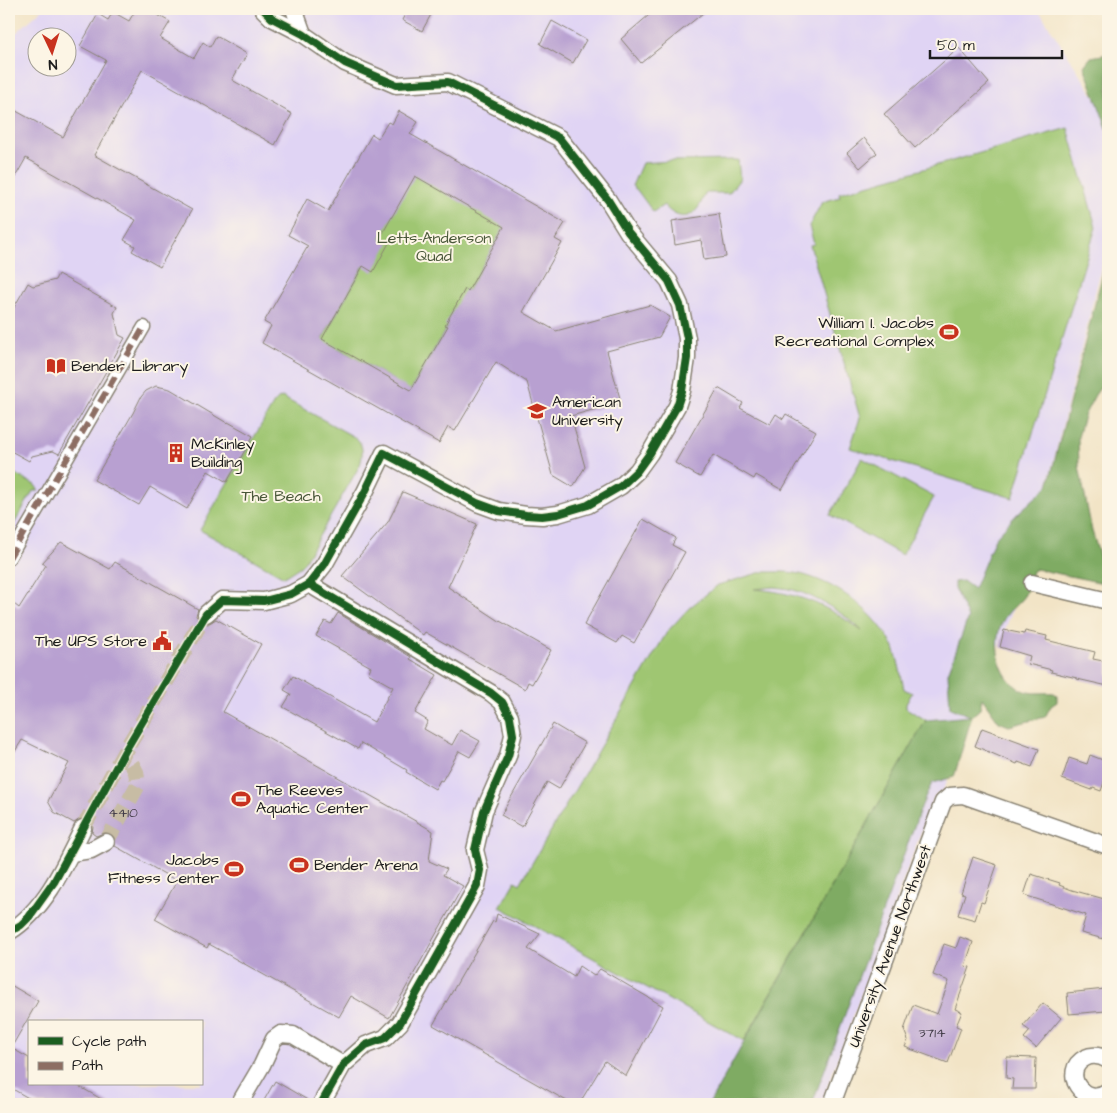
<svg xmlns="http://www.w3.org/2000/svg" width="1117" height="1113" viewBox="0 0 1117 1113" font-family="'Architects Daughter',sans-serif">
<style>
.built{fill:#e0d4f4;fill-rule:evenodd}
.green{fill:#9fc672;stroke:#5e7147;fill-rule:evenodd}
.forest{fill:#7fab64;stroke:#4e6440}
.building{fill:#b8a0d1;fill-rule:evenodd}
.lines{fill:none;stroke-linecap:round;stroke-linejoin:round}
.minor-tunnel{stroke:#c7bca4;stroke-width:16;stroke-dasharray:16 8;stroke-linecap:butt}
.pedestrian-casing{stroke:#878071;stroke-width:15}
.minor-casing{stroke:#878071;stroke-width:19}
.pedestrian{stroke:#fff;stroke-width:12}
.minor{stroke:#fff;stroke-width:16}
.quiet{stroke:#8d6e63;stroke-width:6;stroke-dasharray:12 6;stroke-linecap:butt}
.cycleway-casing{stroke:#fcf5e5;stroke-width:11}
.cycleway{stroke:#1b5e20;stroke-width:8}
.labels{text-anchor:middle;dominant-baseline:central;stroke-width:4;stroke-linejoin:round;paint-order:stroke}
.number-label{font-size:14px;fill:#433d49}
.park-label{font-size:16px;fill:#4a583a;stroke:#fcf5e5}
.poi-label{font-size:16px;fill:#1c1c1c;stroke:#fcf5e5;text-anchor:start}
.street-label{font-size:16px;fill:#1c1c1c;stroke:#fcf5e5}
</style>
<rect width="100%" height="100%" fill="#fcf5e5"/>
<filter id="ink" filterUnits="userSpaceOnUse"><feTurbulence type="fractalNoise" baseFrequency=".02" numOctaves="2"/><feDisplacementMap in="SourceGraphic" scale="10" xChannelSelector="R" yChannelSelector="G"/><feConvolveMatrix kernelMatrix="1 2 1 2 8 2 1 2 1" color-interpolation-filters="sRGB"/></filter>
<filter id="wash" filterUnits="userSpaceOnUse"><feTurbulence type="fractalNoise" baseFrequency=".0096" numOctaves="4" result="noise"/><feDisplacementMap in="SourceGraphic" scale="20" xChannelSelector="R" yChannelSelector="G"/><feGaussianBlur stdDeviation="1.12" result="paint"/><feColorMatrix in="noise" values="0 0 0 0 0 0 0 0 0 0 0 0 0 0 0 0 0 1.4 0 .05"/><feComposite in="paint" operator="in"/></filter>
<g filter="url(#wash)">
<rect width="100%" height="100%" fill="#f2e4c6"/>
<!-- built -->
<path class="built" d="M43 9H1038L1108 118V241L1024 580 944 789 934 797 821 1104H9V39ZM38 38H68V68H38ZM29 1022H201V1084H29Z"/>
<!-- green -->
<g class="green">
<polygon points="1068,128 1096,227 1013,498 850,448 860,418 810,245 814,244 809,226 822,202 840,197 839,193"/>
<path d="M738 160 740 179 729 193H705C703 198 701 204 698 208 688 222 673 217 664 205L653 212 637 190 632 186 642 163 670 161Z"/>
<polygon points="421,164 511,216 405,400 395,381 338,348 332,359 316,350"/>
<path d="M282 397 356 438C364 444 363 456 360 465L306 559 301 566 284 577 200 530 274 403 278 399Z"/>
<polygon points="862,458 934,497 902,555 830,515"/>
<polygon points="15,474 35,485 39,491 33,491 9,533 9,476"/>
<path d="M762 572C776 572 791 571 804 575 840 585 878 614 894 648 899 661 901 676 904 689L912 693 906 704V708L926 720 744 1041 500 907 515 881 520 884 667 632 689 608 718 585ZM774 587C783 588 792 589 800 592 818 598 851 618 862 631 853 625 843 617 833 612 809 598 781 591 754 589Z"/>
</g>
<!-- forest -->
<g class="forest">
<polygon points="1108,54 1108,131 1084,66 1091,57"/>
<path d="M1108 253V377L1095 395 1084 416 1078 437 1079 466 1092 531 1102 564 1108 574V584L1036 569 1032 571C1030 578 1028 590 1024 596 1017 606 1007 611 1002 623 991 645 1000 684 1027 692 1035 694 1045 692 1054 693L1057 695V702L1051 706 1045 717 1009 726 999 722 982 698 980 709 972 716 954 777 932 783 922 805 812 1104H709L926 720 971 716 950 708 948 673 968 618 954 588V582L963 581 974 589 995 538 1017 514 1048 486Z"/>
</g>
<g id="blocks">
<!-- building -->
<g class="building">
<polygon points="136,9 147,9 170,22 160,38 194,58 203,42 210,47 216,36 247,54 232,80 292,114 275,145 142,70 94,155 192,210 160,267 132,251 135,246 124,240 136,220 26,158 9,188 9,107 63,137 106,60 80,46 98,14 108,20 113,12 129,21"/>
<polygon points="408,9 434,9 422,31 402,20"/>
<polygon points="656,9 708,9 641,63 621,39"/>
<polygon points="552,21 586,40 573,63 540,44"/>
<polygon points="959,48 989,83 915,148 884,114"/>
<path d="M399 111 418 122 410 134 565 223 555 239 562 243 523 312 556 331 650 305 670 317 659 337 607 351 621 402 571 416 585 467 573 487 553 475 527 382 496 362 455 431 448 427 439 443 262 343 271 326 264 322 308 246 288 235 307 199 328 211 372 134 378 138 388 122 392 124ZM415 176 504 227 468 291 465 289 445 325 448 326 411 390 322 339 363 266 373 272 389 243 380 238Z"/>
<polygon points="864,138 877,153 860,168 847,153"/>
<polygon points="719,214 726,257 704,260 701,240 675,245 672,221"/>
<polygon points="58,274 117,307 114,313 119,335 125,338 59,454 53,451 32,456 29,461 9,450 9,316 28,283 33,286 55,280"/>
<polygon points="156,386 170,389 227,423 228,422 253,436 227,482 208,471 187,509 150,487 139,505 94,480 133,413 141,397 146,391"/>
<polygon points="718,388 743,403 740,408 770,424 776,414 783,419 786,414 816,431 782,490 756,475 754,479 713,455 700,477 675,463"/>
<polygon points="403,492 477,524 448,587 498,620 551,650 532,684 528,682 525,689 425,632 423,635 342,576 388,522"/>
<polygon points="643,519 676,538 672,545 685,552 634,643 622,636 617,643 584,625"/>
<polygon points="61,542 110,569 115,562 196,608 198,609 196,616 202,623 208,624 216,619 261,644 223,712 433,831 429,861 447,869 443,875 463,886 389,1018 351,996 339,1017 209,944 207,948 155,919 177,881 115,846 115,838 112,834 106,832 96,836 92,833 93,827 88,819 82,818 74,823 54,812 48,801 69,763 22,740 9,761 9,614 14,604 19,608 46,565 42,563"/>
<polygon points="338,613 411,657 410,659 437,675 415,713 428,721 424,729 452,745 460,730 480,741 470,757 459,751 442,781 440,780 435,789 406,772 407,770 361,743 358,749 283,707 291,694 284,690 293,676 374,722 393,687 368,673 371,667 316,636 325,621 331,624"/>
<polygon points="1004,630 1024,634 1025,631 1047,636 1046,640 1095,652 1093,659 1108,662 1108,686 1077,679 1077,678 1051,672 1052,670 1028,664 1030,656 1000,647"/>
<polygon points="553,724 585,743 559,789 547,782 522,827 501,815"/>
<polygon points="982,728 1039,749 1032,767 1018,762 1017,764 975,746"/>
<polygon points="1090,755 1108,762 1108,770 1101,791 1093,788 1092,790 1062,779 1069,758 1087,764"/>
<polygon points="973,857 997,865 984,903 981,902 975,920 958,915 965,894 961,893"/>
<polygon points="1031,874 1060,883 1059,885 1072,890 1108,900 1108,940 1081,933 1086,915 1024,895"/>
<polygon points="497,914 540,934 528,949 574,977 579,966 594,976 600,969 663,1006 626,1076 605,1061 579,1104 572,1104 433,1025 493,921 495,922"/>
<polygon points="960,937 973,942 965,966 970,967 955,1009 962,1012 956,1026 961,1028 948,1063 905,1047 908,1040 904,1030 913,1005 937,1014 949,981 933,975 944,944 956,948"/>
<polygon points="9,984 38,1001 11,1048 29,1058 29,1084 75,1084 110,1104 39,1104 9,1087"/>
<polygon points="1105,989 1106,1011 1069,1014 1067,993"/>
<polygon points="1043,1003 1061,1018 1036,1048 1024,1038 1030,1031 1023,1026"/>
<polygon points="1007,1057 1036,1058 1035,1089 1012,1089 1013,1079 1006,1078"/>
<polygon points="275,1081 311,1102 311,1104 262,1104"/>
</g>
</g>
</g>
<g filter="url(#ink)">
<use href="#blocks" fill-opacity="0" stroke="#878071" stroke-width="1"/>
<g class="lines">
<!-- minor-tunnel -->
<g class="minor-tunnel">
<polyline points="83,828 125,751 206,614"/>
<polyline points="106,842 138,785 136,772 125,751"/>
</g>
<!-- pedestrian casing -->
<g class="pedestrian-casing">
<polyline id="pedestrian" points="9,558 144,327"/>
</g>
<!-- minor casing -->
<g class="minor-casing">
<g id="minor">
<polyline points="294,9 303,34"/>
<polyline points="1032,583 1108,601"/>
<polyline points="309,584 491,693 502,702 510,717 513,735 508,756 484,811 475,850 480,870 477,886 400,1023 385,1038 366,1045 343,1065 321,1104"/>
<polyline points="206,614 222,600 264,601 291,594 309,584 324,565 365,492 384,453 477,503 499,511 526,515 542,516 558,514 588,505 621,486 637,471 650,453 677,406 682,391 687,358 687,338 680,305 669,281 628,232 608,200 559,138 448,82 396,85 345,63 303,34 272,18 263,9"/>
<polyline points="71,853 91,850 106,842"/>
<path d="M9 932C45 910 65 865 83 828"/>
<path d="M1108 1060C1101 1056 1093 1054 1085 1058 1060 1071 1083 1109 1108 1091"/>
<polyline points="239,1104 262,1065 274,1039 281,1034 293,1035 343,1065"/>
<polyline points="832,1104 943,802 950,796 963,795 1108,846"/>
</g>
</g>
<!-- pedestrian -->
<use href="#pedestrian" class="pedestrian"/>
<!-- minor -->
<use href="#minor" class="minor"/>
<!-- quiet -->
<polyline class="quiet" points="9,558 144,327"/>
<!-- cycleway casing -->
<g class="cycleway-casing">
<g id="cycleway">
<polyline points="309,584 491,693 502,702 510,717 513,735 508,756 484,811 475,850 480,870 477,886 400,1023 385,1038 366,1045 343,1065 321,1104"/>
<polyline points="9,932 21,925 29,917 54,882 125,751 206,614 222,600 264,601 291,594 309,584 324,565 365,492 384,453 477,503 499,511 526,515 542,516 558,514 588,505 621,486 637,471 650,453 677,406 682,391 687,358 687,338 680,305 669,281 628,232 608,200 559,138 448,82 396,85 345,63 303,34 272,18 263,9"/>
</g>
</g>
<!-- cycleway -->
<use href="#cycleway" class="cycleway"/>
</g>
</g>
<!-- icons -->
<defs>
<g id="stadium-bare" transform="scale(1.5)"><path d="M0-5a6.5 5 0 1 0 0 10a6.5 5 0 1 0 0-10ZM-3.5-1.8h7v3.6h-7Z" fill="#c8321e" stroke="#fcf5e5" stroke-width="2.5" paint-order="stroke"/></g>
<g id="library-bare" transform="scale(1.5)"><path d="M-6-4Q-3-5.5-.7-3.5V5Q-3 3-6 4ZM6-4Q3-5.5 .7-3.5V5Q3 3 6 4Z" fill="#c8321e" stroke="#fcf5e5" stroke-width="2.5" paint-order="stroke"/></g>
<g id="university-bare" transform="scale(1.5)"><path d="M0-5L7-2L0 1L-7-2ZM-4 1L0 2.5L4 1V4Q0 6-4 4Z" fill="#c8321e" stroke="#fcf5e5" stroke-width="2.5" paint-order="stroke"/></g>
<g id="building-bare" transform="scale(1.5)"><path d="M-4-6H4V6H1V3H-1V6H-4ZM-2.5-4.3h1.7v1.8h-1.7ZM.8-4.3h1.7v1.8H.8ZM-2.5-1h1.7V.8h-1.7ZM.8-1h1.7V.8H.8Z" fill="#c8321e" stroke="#fcf5e5" stroke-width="2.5" paint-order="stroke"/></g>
<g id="civic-bare" transform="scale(1.5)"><path d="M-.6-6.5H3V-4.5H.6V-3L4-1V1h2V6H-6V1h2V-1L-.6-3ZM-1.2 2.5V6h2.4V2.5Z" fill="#c8321e" stroke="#fcf5e5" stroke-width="2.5" paint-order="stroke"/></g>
</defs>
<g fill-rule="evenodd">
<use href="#stadium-bare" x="949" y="332"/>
<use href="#library-bare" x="56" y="366"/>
<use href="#university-bare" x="537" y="411"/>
<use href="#building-bare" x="176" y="453"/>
<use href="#civic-bare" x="162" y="641"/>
<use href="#stadium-bare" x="241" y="799"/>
<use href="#stadium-bare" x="299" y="865"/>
<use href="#stadium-bare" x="234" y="869"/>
</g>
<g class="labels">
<!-- number labels -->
<g class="number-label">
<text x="123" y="813">4410</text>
<text x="932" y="1033">3714</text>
</g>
<!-- park labels -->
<g class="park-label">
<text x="434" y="238">Letts-Anderson<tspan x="434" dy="18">Quad</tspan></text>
<text x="281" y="496">The Beach</text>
</g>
<!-- poi labels -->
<g class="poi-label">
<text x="934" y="323" text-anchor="end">William I. Jacobs<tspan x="934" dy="18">Recreational Complex</tspan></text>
<text x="71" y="366">Bender Library</text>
<text x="552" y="402">American<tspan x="552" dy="18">University</tspan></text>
<text x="191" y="444">McKinley<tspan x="191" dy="18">Building</tspan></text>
<text x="147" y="641" text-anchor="end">The UPS Store</text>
<text x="256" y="790">The Reeves<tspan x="256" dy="18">Aquatic Center</tspan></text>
<text x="219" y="860" text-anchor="end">Jacobs<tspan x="219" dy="18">Fitness Center</tspan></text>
<text x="314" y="865">Bender Arena</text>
</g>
<!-- street labels -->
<g class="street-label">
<text transform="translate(890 946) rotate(-70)">University Avenue Northwest</text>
</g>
</g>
<!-- margin -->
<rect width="1117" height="1113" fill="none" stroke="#fcf5e5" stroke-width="30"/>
<!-- legend -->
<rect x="28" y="1020" width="175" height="65" fill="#fcf5e5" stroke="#a29e95"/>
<rect x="38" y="1037" width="25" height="8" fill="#1b5e20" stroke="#a29e95"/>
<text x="72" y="1046" font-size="15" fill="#1c1c1c">Cycle path</text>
<rect x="38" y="1062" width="25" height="8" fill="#8d6e63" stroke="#a29e95"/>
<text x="72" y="1070" font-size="15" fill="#1c1c1c">Path</text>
<!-- north arrow -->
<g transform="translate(52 52) rotate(176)"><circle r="24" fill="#fcf5e5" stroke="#a29e95"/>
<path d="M0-4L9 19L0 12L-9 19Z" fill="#c8321e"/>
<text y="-8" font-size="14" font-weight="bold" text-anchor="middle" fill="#1c1c1c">N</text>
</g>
<!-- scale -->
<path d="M930 50v8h132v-8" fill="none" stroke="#1c1c1c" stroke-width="2.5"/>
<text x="937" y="50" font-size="15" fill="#1c1c1c" stroke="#fcf5e5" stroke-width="4" paint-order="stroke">50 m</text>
</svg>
